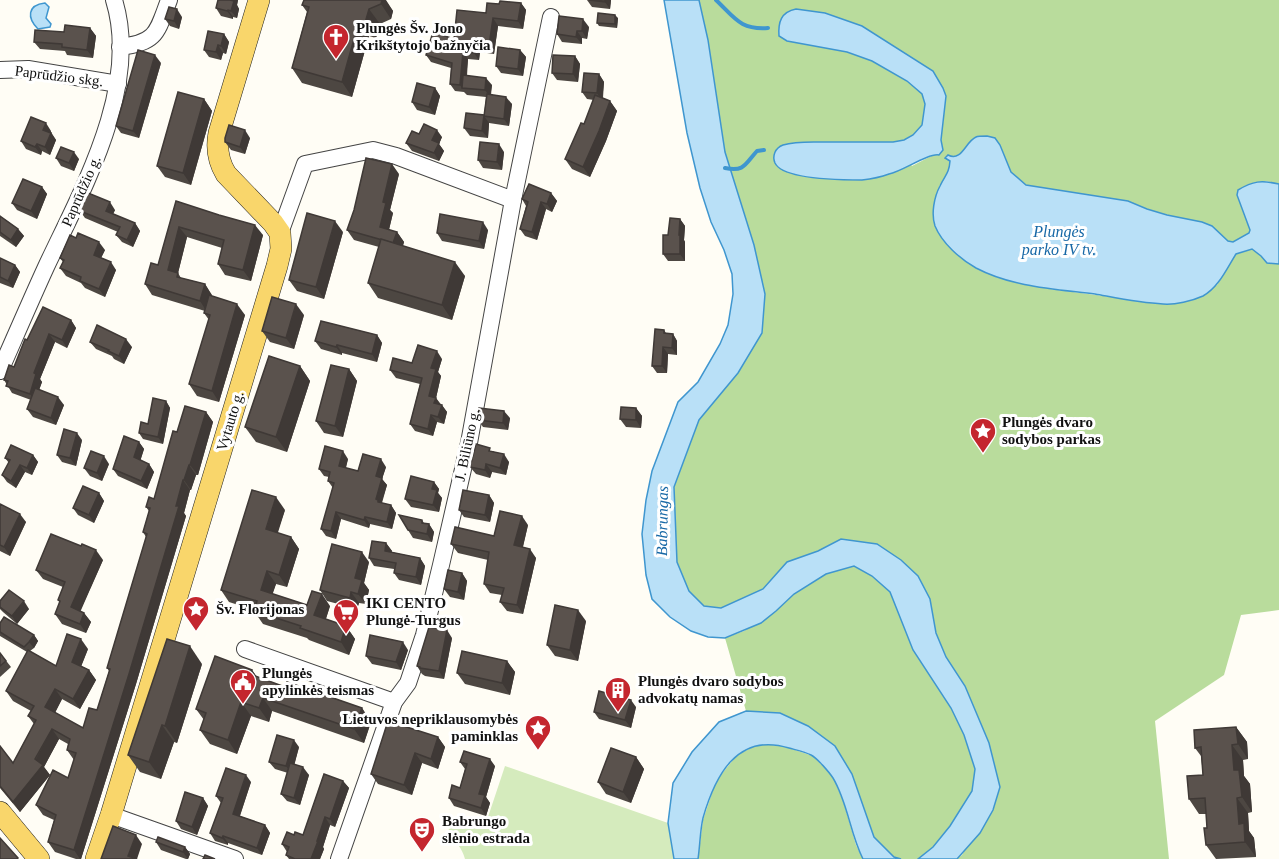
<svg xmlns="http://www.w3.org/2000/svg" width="1279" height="859" viewBox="0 0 1279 859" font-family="Georgia,serif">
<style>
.green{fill:#d5ebbd}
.forest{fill:#b9dc9c;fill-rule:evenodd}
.water{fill:#b9e0f7;stroke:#3f96cf;stroke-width:1.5}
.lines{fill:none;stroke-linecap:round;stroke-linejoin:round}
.stream{stroke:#3f96cf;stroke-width:4}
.minor-casing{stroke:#444;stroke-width:18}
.major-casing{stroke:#222;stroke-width:22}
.minor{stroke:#fff;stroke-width:16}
.major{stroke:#f9d66b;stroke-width:21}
.wall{fill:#4d4742}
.shaded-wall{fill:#3f3936}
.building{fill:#5a524d;stroke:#3f3936;stroke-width:1.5}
.labels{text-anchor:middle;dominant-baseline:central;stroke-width:6;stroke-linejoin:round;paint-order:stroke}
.poi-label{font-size:15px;font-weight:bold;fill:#111;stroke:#fff;text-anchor:start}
.street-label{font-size:15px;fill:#111;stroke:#fff}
.water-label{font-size:16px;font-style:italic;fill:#1768a6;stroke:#fff}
</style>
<rect width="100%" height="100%" fill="#fffdf5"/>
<!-- green -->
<path class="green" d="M505 766 668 823 674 859H465C462 848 456 842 449 834L448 815 485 826Z"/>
<!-- forest -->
<g class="forest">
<path d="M699 0H1279V184L1266 181 1237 195 1250 230 1249 233 1234 242 1228 241 1212 226 1167 215 1147 209 1128 201 1026 185 1011 172 1000 145 971 141C964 148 959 160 948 155L946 158 950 161 949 171 939 187 996 277 1050 289 1165 304 1186 301 1217 285 1236 254 1252 249 1261 256 1267 263 1279 264V610L1241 615 1224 675 1155 721 1169 859H957L962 855 1000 787 989 743 965 686 946 657 936 633 930 599 841 539 818 551 787 562 763 589 721 608 704 606 689 591 677 562 674 487 699 420 738 373 765 294 754 245 725 152 708 40ZM862 26 946 96 941 140 943 150 912 166 893 142 904 140 913 135 922 125 925 104 923 94 907 81 872 61 847 52 787 41Z"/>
<polygon points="853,566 872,576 890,591 913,650 951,708 964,735 975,769 972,791 950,826 933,847 918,859 901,859 894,857 874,837 863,808 780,713 746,711 725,638 744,631 776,611 794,594 826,574"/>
<polygon points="759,744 783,746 813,756 833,777 843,801 856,845 863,859 698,859 703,820 716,781 737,755"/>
</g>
<!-- water -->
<g class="water">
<polygon points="664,0 699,0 708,40 725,152 754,245 765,294 762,333 738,373 699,420 674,487 677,562 689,591 704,606 721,608 763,589 787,562 818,551 841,539 877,544 901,560 918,576 930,599 936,633 946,657 965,686 989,743 1000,787 993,810 980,833 957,859 918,859 933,847 950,826 972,791 975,769 964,735 951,708 913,650 890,592 872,576 854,566 826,574 794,594 776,611 761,623 725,638 708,637 691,631 670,617 652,599 646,575 642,534 646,500 652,471 678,402 698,382 720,344 728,325 733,294 732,274 724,250 711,222 700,188 687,133"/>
<path d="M45 3 49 7 46 18 51 24 50 27 38 29C27 18 27 5 45 3Z"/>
<path d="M796 9 825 13 862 26 933 71 943 88 946 96 941 140 943 150 939 155C928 153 903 171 889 174 881 177 871 179 862 180 845 180 783 180 775 163 772 156 775 148 783 145 796 141 811 142 824 142 847 142 870 142 893 142L904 140 913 135 922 125 925 104 922 94 907 81 872 61 847 52 787 41 779 36C778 22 781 12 796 9Z"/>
<path d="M987 136 995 138 1000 145 1011 172 1026 185 1128 201 1147 209 1167 215 1202 222 1212 226 1228 241 1233 242 1249 233 1250 230 1237 195 1238 190C1253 181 1261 180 1279 184V264L1267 263 1261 256 1252 249 1236 254C1227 268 1219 287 1203 296 1192 301 1175 305 1163 304 1140 303 1117 298 1095 294 1055 289 1012 287 976 268 960 259 942 243 935 226 931 214 934 197 940 186 945 175 949 174 950 161L945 158 948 155C962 162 965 142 976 137 978 136 985 136 987 136Z"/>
<path d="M746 711 780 713 808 726 835 746 852 774 874 837 894 857 901 859H863C850 834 848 803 833 778 829 772 817 758 811 755 805 752 796 750 789 748 737 732 715 776 703 818 700 831 700 846 698 859H674L668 823 673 783 692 752 719 722Z"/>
</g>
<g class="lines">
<!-- stream -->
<g class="stream">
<path d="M716 0C735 18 740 30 768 28"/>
<path d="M725 168C745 172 745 164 757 151L764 150"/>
</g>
<!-- minor casing -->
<g class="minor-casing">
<g id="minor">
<path d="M120 47C157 43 157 32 169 0"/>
<polyline points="0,70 28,69 118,84"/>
<polyline points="280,233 305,164 373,150 396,156 513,200"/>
<path d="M0 371C15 337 30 302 46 267 82 190 141 87 114 0"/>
<polyline points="245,649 394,702"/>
<polyline points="111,815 235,859"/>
<polyline points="339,859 394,702 408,683 424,635 441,565 469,443 513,200 551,17"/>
</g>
</g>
<!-- major casing -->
<g class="major-casing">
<g id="major">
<polyline points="0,812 39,859"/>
<path d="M96 859 111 815 277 266 281 249 280 233 273 223 226 174C218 161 216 148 219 133L259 0"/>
</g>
</g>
<!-- minor -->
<use href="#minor" class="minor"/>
<!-- major -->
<use href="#major" class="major"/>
</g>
<!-- wall -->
<g class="wall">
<polygon points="218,0 238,0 237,5 239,9 237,18 233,17 233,19 221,16 216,8"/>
<polygon points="587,0 611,0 610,9 592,7"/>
<polygon points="386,1 393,11 391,19 380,24 376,38 369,36 352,97 302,83 292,68 307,12 302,5"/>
<polygon points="521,3 526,10 523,29 498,26 494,54 480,52 479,60 468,59 467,76 492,85 491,95 512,104 509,126 489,123 488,138 470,136 464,128 484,115 486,97 467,95 464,92 455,91 450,84 451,68 431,62 426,55 454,39 486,13 499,4"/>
<polygon points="182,17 179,29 170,26 165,19"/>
<polygon points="618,18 617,28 599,26 597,23"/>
<polygon points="589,27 587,39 582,38 582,44 562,42 557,34"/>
<polygon points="90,28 96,36 93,58 67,55 65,51 40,49 34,42 64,32"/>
<polygon points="224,34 229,42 226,54 223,53 221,60 209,57 204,50"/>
<polygon points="520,50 526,57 523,76 501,73 496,66"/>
<polygon points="575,56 580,64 578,82 557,80 552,73"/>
<polygon points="161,63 139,138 121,133 116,126"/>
<polygon points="599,74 604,82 603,98 610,101 617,111 606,141 590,177 572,169 565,159 584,124 594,100 587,99 582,92"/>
<polygon points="435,88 440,96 435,115 417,110 412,102"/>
<polygon points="204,99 212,111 191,185 165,177 157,166"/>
<polygon points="51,131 51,132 56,140 50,155 42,151 41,155 26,149 21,141"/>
<polygon points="419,134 442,137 439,144 444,151 439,161 412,151 406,143"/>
<polygon points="250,138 245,154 231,150 225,142"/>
<polygon points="504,152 502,170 483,168 478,160"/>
<polygon points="56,158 79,159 74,171 61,166"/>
<polygon points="399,174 390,210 393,213 389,230 397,232 404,242 403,246 465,276 452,320 378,298 368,283 379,247 354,240 347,230"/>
<polygon points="42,187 47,194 37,219 17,210 12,203"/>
<polygon points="551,193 557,201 552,212 546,209 537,240 525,236 520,229 526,206 522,199"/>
<polygon points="176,201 263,235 251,281 225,275 218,264 222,248 187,237 178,273 181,278 205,284 212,296 245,315 219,402 197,396 189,384 209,320 204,313 205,311 152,295 145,284 158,265"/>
<polygon points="115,210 113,214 135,223 140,231 133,247 122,242 116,235 118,232 85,218 80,211"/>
<polygon points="0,216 18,229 24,236 16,247 0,236"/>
<polygon points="680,219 685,226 684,240 685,242 685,261 668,261 663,254 668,235"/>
<polygon points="488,230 484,249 442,241 437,233"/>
<polygon points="343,232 324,299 297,291 289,280"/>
<polygon points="105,250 101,258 116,270 105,297 85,288 81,283 66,276 60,268 63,262 60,258"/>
<polygon points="0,258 15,265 20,272 13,288 0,283"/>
<polygon points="304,315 294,349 270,342 262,331"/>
<polygon points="71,320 76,328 67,348 55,342 40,379 42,382 39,390 64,405 56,425 33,417 27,409 31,400 12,393 4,380 14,367 27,340"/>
<polygon points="664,330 666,333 673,334 677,341 677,355 668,354 667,373 657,373 652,366"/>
<polygon points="377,335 382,343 377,362 342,353 342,355 321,349 315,341"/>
<polygon points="90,342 132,347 124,364 114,359 112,356 96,349"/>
<polygon points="442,359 438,372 441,376 436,398 447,412 444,424 437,422 433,436 415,431 410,424 420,384 396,378 390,370 412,363"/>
<polygon points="300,366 310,381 287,452 256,442 245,427"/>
<polygon points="349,369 357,381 343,437 324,433 316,421"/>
<polygon points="166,401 170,408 163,444 143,439 139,433 148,424"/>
<polygon points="636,408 642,416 641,428 626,427 620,419"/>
<polygon points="206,412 213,422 198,475 196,475 191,490 190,490 184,513 186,516 136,684 81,859 76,859 55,852 48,842 54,820 43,815 36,805 68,778 74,760 67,750 68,744 59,739 44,767 50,775 20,812 0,788 0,746 13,763 34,724 28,716 31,711 13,701 6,691 27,652 0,636 0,623 34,635 38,641 34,648 30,651 56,666 88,649 81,666 89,670 96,680 80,709 62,699 55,713 83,728 97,710 109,671 107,668 146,537 143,532 149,511 146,507 154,499 177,432"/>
<polygon points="510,418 508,430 483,427 478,420"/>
<polygon points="82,440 76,466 62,462 57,455"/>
<polygon points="139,442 144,449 140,461 149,464 154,472 147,489 118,476 113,469"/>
<polygon points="493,451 509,462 506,475 492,472 490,478 476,474 470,467"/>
<polygon points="33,455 38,462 32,475 25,472 16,488 7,482 2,475 9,463 5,458"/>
<polygon points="348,459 346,468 358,471 386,467 382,479 387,485 382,503 391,505 396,513 392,529 370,524 369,528 341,519 336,539 326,536 321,529 333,488 328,481 329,477 324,476 319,469"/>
<polygon points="109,464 102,481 90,476 84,468"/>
<polygon points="434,482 439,489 438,493 442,498 439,512 411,507 405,499"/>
<polygon points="99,493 104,501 94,523 78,515 73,508"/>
<polygon points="489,495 494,503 490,522 464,517 459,510"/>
<polygon points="0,505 26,522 10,556 0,551"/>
<polygon points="285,510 277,533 291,537 299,549 287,587 276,584 272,594 307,605 330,606 326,619 346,626 355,639 349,655 309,640 307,638 263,624 254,611 254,610 229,602 221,590"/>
<polygon points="422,520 424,523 429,524 434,532 432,542 413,538 408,530"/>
<polygon points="528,525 523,547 536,558 523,614 507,611 500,602 502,595 490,593 484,584 488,560 458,553 451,544 494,536"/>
<polygon points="386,543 392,551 391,552 420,558 425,566 421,585 399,580 394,573 394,569 374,566 369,558"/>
<polygon points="103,560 80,611 84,613 91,622 86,633 62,624 55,614 60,603 58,600 63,587 43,579 36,570"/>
<polygon points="369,562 364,583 369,590 366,604 359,603 357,609 327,601 320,590"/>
<polygon points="462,573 467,581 464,600 450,597 444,589"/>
<polygon points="0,601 29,609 17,624 3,612 0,609"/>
<polygon points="586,621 578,661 555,656 547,645"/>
<polygon points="452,638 444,679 425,676 422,674 417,666"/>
<polygon points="408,650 401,670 372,664 366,656"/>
<polygon points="0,653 11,667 0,677"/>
<polygon points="507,661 515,672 510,695 465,684 457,673"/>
<polygon points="202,664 177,743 174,742 161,779 140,772 128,755"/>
<polygon points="252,670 257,677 285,687 362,708 371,722 364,743 272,711 269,722 251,716 237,754 210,744 200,730 204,720 196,709"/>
<polygon points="636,707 631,728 599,719 594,712"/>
<polygon points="1236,727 1247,742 1248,759 1243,760 1244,776 1250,784 1252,812 1248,813 1249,831 1254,838 1256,857 1216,859 1206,845 1207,828 1206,814 1199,814 1189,799 1203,775 1201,756 1195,748"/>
<polygon points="438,737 445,747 438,769 422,763 412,795 378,784 371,774"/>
<polygon points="299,747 294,765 309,775 300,805 287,801 281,794 288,773 275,769 269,762"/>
<polygon points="636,757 644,769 631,803 606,794 598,782"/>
<polygon points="460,762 495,766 486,797 490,803 486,816 454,806 449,798 460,788 465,769"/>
<polygon points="343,781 349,788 335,827 330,825 323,847 324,849 320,859 289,859 286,855 287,852 282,844 294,835 303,835"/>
<polygon points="251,782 240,816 265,825 270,833 262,855 228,843 228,845 215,841 210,833 221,803 216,796"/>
<polygon points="203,798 208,806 197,835 181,829 176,821"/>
<polygon points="156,842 185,847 190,854 188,859 186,859 161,850"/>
</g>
<!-- shaded-wall -->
<g class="shaded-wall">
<polygon points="230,0 238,0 237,5 239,9 237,18 231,11"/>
<polygon points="382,0 386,0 393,11 391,19 381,4"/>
<polygon points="605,0 611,0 610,9 605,2"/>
<polygon points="521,3 526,10 523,29 518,21"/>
<polygon points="177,9 182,17 179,29 174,21"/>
<polygon points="369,9 380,24 376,38 365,23"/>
<polygon points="228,10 233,17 233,19 227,11"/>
<polygon points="615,15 618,18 617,28 615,24"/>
<polygon points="493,18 498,26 494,54 489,46"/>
<polygon points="583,19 589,27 587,39 582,31"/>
<polygon points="359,21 369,36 352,97 342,82"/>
<polygon points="90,28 96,36 93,58 87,50"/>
<polygon points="577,31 582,38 582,44 576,37"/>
<polygon points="224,34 229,42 226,54 221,46"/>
<polygon points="218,45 223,53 221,60 216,52"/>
<polygon points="475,45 480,52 479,60 474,53"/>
<polygon points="520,50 526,57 523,76 518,69"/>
<polygon points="463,52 468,59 465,88 462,88 460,85"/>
<polygon points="155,55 161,63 139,138 133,131"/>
<polygon points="575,56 580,64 578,82 573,74"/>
<polygon points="599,74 604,82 602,101 597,93"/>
<polygon points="486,78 492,85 490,97 485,90"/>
<polygon points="435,88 440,96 435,115 429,107"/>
<polygon points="506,97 512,104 509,126 504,119"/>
<polygon points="204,99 212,111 191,185 183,173"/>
<polygon points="610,101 617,111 606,141 590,177 583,167"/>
<polygon points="484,116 489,123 488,138 482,131"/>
<polygon points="46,123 51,131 49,137 43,130"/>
<polygon points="245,130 250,138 245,154 240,147"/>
<polygon points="437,130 442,137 439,144 444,151 439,161 434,153 432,140"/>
<polygon points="51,133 56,140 50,155 45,147"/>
<polygon points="37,144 42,151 41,155 35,147"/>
<polygon points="499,144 504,152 502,170 497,162"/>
<polygon points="74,152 79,159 74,171 69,163"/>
<polygon points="392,164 399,174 390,210 393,213 387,237 380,227 383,202"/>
<polygon points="42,187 47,194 37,219 31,211"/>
<polygon points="551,193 557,201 552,212 547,204"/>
<polygon points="110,202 115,210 111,218 106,211"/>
<polygon points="541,202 546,209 537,240 532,232"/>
<polygon points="680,219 685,226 684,240 685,242 685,261 680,254 679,235"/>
<polygon points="335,221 343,232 324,299 316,287"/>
<polygon points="483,222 488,230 484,249 479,241"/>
<polygon points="135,223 140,231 133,247 127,240"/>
<polygon points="255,225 263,235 251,281 243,270"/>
<polygon points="179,227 187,237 176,281 168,270"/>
<polygon points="18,229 24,236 16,247 11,240"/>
<polygon points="397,232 404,242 400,254 393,244"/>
<polygon points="99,242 105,250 99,262 94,255"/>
<polygon points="111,262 116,270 105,297 99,289"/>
<polygon points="455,262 465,276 452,320 442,305"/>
<polygon points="15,265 20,272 13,288 8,281"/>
<polygon points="205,284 212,295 207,312 200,301"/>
<polygon points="237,304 245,315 219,402 212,391"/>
<polygon points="296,304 304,315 294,349 286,338"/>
<polygon points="71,320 76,328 67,348 62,340"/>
<polygon points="49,334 55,342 40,379 42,382 35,401 30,394 34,373"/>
<polygon points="673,334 677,341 677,355 672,348"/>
<polygon points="377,335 382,343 377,362 372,354"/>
<polygon points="126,339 132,347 124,364 119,356"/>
<polygon points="337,345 342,353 342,355 336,347"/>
<polygon points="663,347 668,354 667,373 662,366"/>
<polygon points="437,351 442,359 438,372 441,376 436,398 441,406 440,410 429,396 431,368"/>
<polygon points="300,366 310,381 287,452 276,437"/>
<polygon points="349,369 357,381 343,437 335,426"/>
<polygon points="58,397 64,405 56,425 51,418"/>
<polygon points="166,401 170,408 163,444 158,437"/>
<polygon points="442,405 447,412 444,424 438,417"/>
<polygon points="636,408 642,416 641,428 636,420"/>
<polygon points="504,411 510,418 508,430 503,423"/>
<polygon points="206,412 213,422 198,475 190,465"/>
<polygon points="431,415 437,422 433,436 428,429"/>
<polygon points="77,433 82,440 76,466 70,458"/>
<polygon points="139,442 144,449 139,465 134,457"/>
<polygon points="343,451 348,459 344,473 339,466"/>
<polygon points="504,454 509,462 506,475 500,468"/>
<polygon points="33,455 38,462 32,475 27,468"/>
<polygon points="104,456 109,464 102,481 97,473"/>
<polygon points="381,459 386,467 382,479 387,485 381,504 384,507 376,499 376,476"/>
<polygon points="149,464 154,472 147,489 141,481"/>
<polygon points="486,464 492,472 490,478 485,470"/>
<polygon points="20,465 25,472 16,488 11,481"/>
<polygon points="189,465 196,475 191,490 184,480"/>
<polygon points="183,480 190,490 184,513 186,516 136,684 81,859 80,859 74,850"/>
<polygon points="434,482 439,489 438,493 442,498 439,512 433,505 432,489"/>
<polygon points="99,493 104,501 94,523 89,515"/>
<polygon points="489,495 494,503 490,522 485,515"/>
<polygon points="276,497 285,510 275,542 266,529"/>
<polygon points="391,505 396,513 392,529 387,522"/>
<polygon points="336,512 341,519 336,539 331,531"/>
<polygon points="20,514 26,522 10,556 4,547"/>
<polygon points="522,516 528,525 521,554 514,545"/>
<polygon points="365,517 370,524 369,528 364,520"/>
<polygon points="429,524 434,532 432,542 427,534"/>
<polygon points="291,537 299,549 287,587 279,575"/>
<polygon points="386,543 392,551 390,559 385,551"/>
<polygon points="530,549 536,558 523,614 517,605"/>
<polygon points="96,550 103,560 78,617 71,607"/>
<polygon points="362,552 369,562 364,583 369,590 366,604 358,594 355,578"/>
<polygon points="420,558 425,566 421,585 416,577"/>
<polygon points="267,571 276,584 270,602 261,590"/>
<polygon points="462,573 467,581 464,600 458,592"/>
<polygon points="351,592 359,603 357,609 350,598"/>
<polygon points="322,594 330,606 323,627 314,615"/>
<polygon points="24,601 29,609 17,624 12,616"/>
<polygon points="578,610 586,621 578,661 570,650"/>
<polygon points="84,613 91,622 86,633 80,624"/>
<polygon points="346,626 355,639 349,655 341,642"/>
<polygon points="447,630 452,638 444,679 439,671"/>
<polygon points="34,635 38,641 34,648 29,642"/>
<polygon points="81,639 88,649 79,672 72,662"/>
<polygon points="403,642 408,650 401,670 396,662"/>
<polygon points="190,646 202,664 177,743 165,726"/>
<polygon points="507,661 515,672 510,695 502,683"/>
<polygon points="89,670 96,680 80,709 73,699"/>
<polygon points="252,670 261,683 250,674"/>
<polygon points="55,689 62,699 52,718 45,707"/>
<polygon points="263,698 272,711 269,722 259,708"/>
<polygon points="631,700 636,707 631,728 625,720"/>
<polygon points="241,702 251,716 237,754 228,740"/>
<polygon points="362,708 371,722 364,743 354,729"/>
<polygon points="162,725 174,742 161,779 149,762"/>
<polygon points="1236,727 1247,742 1248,759 1238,744"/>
<polygon points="52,729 59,739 44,767 50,775 20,812 13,802"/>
<polygon points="438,737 445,747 438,769 431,759"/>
<polygon points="294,740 299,747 292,774 286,766"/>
<polygon points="1232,745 1243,760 1244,776 1250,784 1252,812 1242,797 1234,770"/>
<polygon points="415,753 422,763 412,795 404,785"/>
<polygon points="636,757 644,769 631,803 623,792"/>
<polygon points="490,759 495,766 486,797 490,803 486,816 481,808 479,794"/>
<polygon points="303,767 309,775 300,805 294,798"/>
<polygon points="246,775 251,782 238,821 233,814"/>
<polygon points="343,781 349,788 335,827 330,819"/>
<polygon points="203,798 208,806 197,835 192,827"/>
<polygon points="1237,798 1248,813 1249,831 1254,838 1256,857 1245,842 1239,824"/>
<polygon points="325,817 330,825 323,847 324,849 320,859 311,859"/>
<polygon points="265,825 270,833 262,855 257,848"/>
<polygon points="136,835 142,844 137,859 128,856"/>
<polygon points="223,836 228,843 228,845 222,838"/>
<polygon points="185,847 190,854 188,859 183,852"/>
</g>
<!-- building -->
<g class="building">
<polygon points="218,0 230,0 234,1 231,11 228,10 227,11 216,8"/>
<polygon points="304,0 382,0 381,4 369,9 365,23 359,21 342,82 292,68 309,7 302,5"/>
<polygon points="589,0 605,0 605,2"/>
<polygon points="500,1 521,3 518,21 493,18 489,46 475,45 474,53 463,52 460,85 450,84 452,63 426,55 433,32 454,39 457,10 486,13 487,3 499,4"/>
<polygon points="169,7 177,9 174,21 165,19"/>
<polygon points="598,13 615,15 615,24 597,23"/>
<polygon points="559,16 583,19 582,31 577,31 576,37 557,34"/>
<polygon points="65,25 90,28 87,50 62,47 62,44 34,42 35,30 64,32"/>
<polygon points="208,31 224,34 221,46 218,45 216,52 204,50"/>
<polygon points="498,47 520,50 518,69 496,66"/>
<polygon points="138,50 155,55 133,131 116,126"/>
<polygon points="553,55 575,56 573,74 552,73"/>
<polygon points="584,73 599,74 597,93 582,92"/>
<polygon points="463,75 486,78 485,90 462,88"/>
<polygon points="417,83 435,88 429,107 412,102"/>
<polygon points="178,92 204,99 183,173 157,166"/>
<polygon points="487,94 506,97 504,119 484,116"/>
<polygon points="595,95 610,101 599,131 583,167 565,159 581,123 584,124"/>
<polygon points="466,113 484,115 482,131 464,128"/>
<polygon points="31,117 46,123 43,130 51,133 45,147 37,144 35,147 21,141"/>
<polygon points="424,124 437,130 432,140 439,143 434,153 406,143 412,131 419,134"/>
<polygon points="229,125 245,130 240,147 225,142 225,138"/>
<polygon points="480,142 499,144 497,162 478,160"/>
<polygon points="61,147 74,152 69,163 56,158"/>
<polygon points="366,158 392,164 383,202 386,203 380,227 397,232 393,243 347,230 354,210"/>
<polygon points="23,179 42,187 31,211 12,203"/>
<polygon points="529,184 551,193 547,204 541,202 532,232 520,229 528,202 522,199"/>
<polygon points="88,193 110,202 106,211 135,223 127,240 116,235 120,227 80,211"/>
<polygon points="176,201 219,215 255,225 243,270 218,264 224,240 179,227 168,270 178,273 177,277 205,284 200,301 145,284 151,263 158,265"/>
<polygon points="307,213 335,221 316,287 289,280"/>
<polygon points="440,214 483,222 479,241 437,233"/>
<polygon points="0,216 18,229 11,240 0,232"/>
<polygon points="670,218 680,219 679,235 680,235 680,254 663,254 663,235 668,235"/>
<polygon points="78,233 99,242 94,255 111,262 99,289 80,281 81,277 60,268 64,260 60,258 70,235 76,238"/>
<polygon points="381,239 455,262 442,305 368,283"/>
<polygon points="0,258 15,265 8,281 0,277"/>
<polygon points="209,295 237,304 212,391 189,384 210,315 204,313"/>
<polygon points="272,297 296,304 286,338 262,331"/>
<polygon points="43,307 71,320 62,340 49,334 34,373 36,374 30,394 6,386 8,381 4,380 9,365 14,367 25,339 27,340"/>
<polygon points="321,321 377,335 372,354 337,345 336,347 315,341"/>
<polygon points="97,325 126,339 119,356 108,351 109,350 90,342"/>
<polygon points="655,329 664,330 664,333 673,334 672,348 663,347 662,366 652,366"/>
<polygon points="418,345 437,351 431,368 436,369 429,396 436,398 434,403 442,405 438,417 431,415 428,429 410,424 422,378 390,370 393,358 412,363"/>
<polygon points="269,356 300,366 276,437 245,427"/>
<polygon points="331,365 349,369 335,426 316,421"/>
<polygon points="35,388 58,397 51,418 27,409"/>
<polygon points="153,398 166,401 158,437 139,433 141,422 148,424"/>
<polygon points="185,406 206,412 190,465 189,465 184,480 183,480 176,506 179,506 129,674 74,850 48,842 56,815 36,805 53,770 68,778 76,753 67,750 70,739 52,729 35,759 43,765 13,802 0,786 0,746 13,763 36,720 28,716 34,706 6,691 28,650 56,666 67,634 81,639 72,662 89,670 73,699 55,689 45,707 83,728 89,708 97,710 110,669 107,668 147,534 143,532 150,508 146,507 149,497 154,499 173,431 177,432"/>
<polygon points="621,407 636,408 636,420 620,419"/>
<polygon points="479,408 504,411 503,423 478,420"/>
<polygon points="64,429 77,433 70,458 57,455"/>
<polygon points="124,436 139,442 134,457 149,464 141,481 113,469"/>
<polygon points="476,444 490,448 489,451 504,454 500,468 486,464 485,470 470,467"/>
<polygon points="11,445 33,455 27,468 20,465 11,481 2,475 10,460 5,458"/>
<polygon points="325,446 343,451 339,466 358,471 363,454 381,459 376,476 382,478 376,499 378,500 378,502 391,505 387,522 365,517 364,520 336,512 331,531 321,529 334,483 328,481 330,472 319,469"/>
<polygon points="91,451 104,456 97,473 84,468"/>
<polygon points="411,476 434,482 432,489 437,490 433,505 405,499"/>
<polygon points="83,486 99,493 89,515 73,508"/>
<polygon points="252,490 276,497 266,529 291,537 279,575 267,571 261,590 307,605 312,591 322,594 314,615 346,626 341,642 300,628 301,626 254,611 257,601 221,590"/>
<polygon points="463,490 489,495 485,515 459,510"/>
<polygon points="0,504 20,514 4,547 0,545"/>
<polygon points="500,511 522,516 514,545 530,549 517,605 500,602 504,588 484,584 489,552 451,544 455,527 494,536"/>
<polygon points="399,515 422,520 422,523 429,524 427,534 408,530"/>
<polygon points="51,534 81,546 82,544 96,550 71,607 84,613 80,624 55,614 60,601 58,600 65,582 36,570"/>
<polygon points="372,541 386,543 385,551 420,558 416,577 394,573 396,563 369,558"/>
<polygon points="332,544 362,552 355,578 362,580 358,594 351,592 350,598 320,590"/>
<polygon points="448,570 462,573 458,592 444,589"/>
<polygon points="9,590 24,601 12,616 0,607 0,601"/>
<polygon points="555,605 578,610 570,650 547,645"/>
<polygon points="4,617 34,635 29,642 24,647 0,632 0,623"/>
<polygon points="429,627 447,630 439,671 420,668 420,667 417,666"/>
<polygon points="370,635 403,642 396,662 366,656"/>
<polygon points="167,639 190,646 165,726 162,725 149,762 128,755"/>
<polygon points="462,651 507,661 502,683 457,673"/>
<polygon points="0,653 6,661 0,666"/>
<polygon points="215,656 252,670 250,674 285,687 287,682 362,708 354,729 263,698 259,708 241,702 228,740 200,730 206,713 196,709"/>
<polygon points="599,691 631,700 625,720 594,712"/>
<polygon points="388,721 438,737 431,759 415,753 404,785 371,774"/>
<polygon points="1236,727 1238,744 1232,745 1234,770 1239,770 1242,797 1237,798 1239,824 1244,823 1245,842 1206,845 1204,828 1207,828 1205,798 1189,799 1187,776 1203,775 1201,747 1195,748 1194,730"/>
<polygon points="277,735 294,740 286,766 269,762"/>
<polygon points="611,748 636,757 623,792 598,782"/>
<polygon points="464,751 490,759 479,794 485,795 481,808 449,798 452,785 460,788 467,764 460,762"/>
<polygon points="290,763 303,767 294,798 281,794"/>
<polygon points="226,768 246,775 233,814 265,825 257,848 223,836 222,838 210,833 223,798 216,796"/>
<polygon points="324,774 343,781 330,819 325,817 317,841 318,841 311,859 295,859 286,855 289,847 282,844 287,832 294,835 295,832 303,835"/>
<polygon points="185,792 203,798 192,827 176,821"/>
<polygon points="113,826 136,835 128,856 137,859 101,859"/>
<polygon points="158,837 185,847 183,852 156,842"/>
<polygon points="0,838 18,858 17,859 0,859"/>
<polygon points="205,855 215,859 203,859"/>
</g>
<!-- icons -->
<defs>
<g id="church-pin" transform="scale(1.35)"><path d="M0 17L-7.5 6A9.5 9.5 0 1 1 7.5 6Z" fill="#c4262e" stroke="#fff"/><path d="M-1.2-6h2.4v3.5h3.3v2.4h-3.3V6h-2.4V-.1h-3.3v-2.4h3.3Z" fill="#fff"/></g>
<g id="sight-pin" transform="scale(1.35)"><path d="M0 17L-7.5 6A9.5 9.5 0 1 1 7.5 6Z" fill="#c4262e" stroke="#fff"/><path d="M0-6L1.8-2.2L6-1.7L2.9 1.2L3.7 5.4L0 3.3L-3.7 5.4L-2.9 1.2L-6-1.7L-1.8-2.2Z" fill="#fff"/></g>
<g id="supermarket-pin" transform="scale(1.35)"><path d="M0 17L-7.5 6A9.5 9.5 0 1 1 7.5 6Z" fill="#c4262e" stroke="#fff"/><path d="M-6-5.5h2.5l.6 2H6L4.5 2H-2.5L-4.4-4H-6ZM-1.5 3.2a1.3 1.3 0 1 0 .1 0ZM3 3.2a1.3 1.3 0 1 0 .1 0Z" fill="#fff"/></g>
<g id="civic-pin" transform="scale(1.35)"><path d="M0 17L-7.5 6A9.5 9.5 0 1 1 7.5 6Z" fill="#c4262e" stroke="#fff"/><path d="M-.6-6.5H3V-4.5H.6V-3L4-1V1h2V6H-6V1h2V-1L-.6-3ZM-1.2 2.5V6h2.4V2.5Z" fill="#fff"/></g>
<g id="building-pin" transform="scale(1.35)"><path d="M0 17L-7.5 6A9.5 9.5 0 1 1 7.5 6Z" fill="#c4262e" stroke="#fff"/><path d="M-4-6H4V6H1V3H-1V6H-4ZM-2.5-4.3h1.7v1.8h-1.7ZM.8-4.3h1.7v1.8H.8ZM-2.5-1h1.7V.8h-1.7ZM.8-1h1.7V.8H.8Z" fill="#fff"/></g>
<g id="theatre-pin" transform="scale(1.35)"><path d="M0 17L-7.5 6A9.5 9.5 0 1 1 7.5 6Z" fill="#c4262e" stroke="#fff"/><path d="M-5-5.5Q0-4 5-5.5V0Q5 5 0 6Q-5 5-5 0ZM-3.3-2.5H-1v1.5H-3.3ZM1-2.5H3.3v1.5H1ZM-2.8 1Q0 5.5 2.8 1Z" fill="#fff"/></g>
</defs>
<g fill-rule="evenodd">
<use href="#church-pin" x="336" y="37"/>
<use href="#sight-pin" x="983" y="431"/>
<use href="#sight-pin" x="196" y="609"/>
<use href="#supermarket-pin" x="346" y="612"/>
<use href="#civic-pin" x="243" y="682"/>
<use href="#building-pin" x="618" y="690"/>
<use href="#sight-pin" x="538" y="728"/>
<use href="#theatre-pin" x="422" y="830"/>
</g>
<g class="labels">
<!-- poi labels -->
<g class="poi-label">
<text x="356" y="28">Plungės Šv. Jono<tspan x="356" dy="17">Krikštytojo bažnyčia</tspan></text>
<text x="1002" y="422">Plungės dvaro<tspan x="1002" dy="17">sodybos parkas</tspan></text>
<text x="366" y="603">IKI CENTO<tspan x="366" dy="17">Plungė-Turgus</tspan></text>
<text x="216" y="609">Šv. Florijonas</text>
<text x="262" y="673">Plungės<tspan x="262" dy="17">apylinkės teismas</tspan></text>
<text x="638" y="681">Plungės dvaro sodybos<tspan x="638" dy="17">advokatų namas</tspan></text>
<text x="518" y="719" text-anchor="end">Lietuvos nepriklausomybės<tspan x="518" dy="17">paminklas</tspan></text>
<text x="442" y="821">Babrungo<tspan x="442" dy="17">slėnio estrada</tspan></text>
</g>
<!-- street labels -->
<g class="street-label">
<text transform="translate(59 76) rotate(7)">Paprūdžio skg.</text>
<text transform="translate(81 191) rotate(-66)">Paprūdžio g.</text>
<text transform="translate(230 421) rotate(-73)">Vytauto g.</text>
<text transform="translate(467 445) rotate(-78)">J. Biliūno g.</text>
</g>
<!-- water labels -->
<g class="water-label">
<text x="1059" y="231">Plungės<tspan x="1059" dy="18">parko IV tv.</tspan></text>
<text transform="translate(662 521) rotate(-89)">Babrungas</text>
</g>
</g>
</svg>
